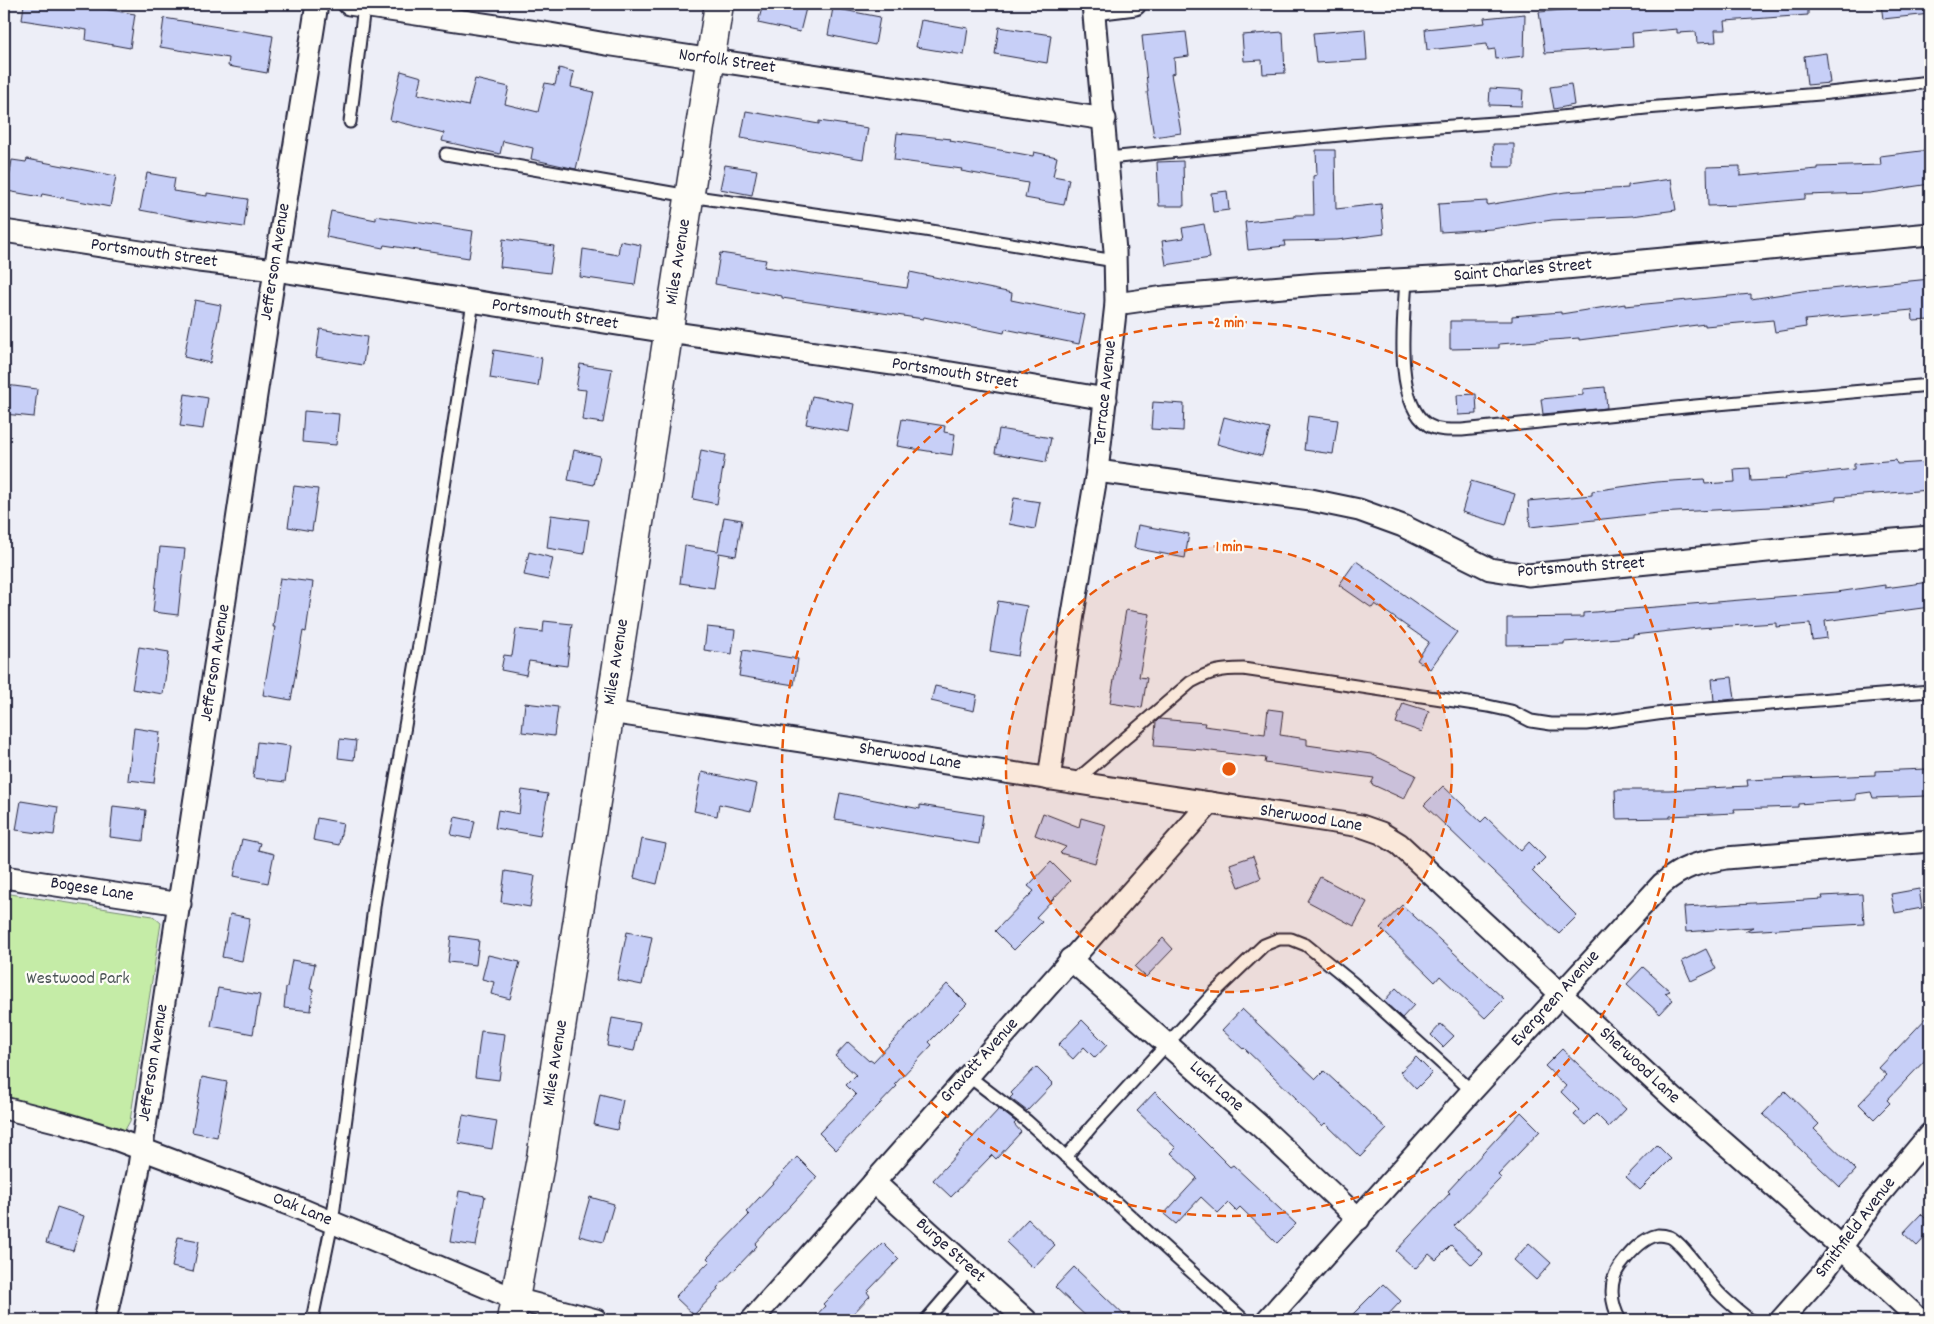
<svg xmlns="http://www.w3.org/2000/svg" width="1934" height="1324" viewBox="0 0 1934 1324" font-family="Dekko,sans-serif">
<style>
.green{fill:#c5eca7;stroke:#748771}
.building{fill:#c7cff7;stroke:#22223b}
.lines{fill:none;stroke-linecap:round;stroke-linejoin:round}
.service-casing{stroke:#22223b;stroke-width:15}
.minor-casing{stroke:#22223b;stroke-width:25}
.tertiary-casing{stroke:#22223b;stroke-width:31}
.service{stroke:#fdfcf7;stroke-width:11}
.minor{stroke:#fdfcf7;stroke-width:21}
.tertiary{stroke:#fdfcf7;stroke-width:28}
.ring{fill:none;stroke:#e8590c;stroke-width:2.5;stroke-dasharray:9 6}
.labels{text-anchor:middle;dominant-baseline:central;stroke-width:4.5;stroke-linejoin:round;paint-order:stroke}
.street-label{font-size:18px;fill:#22223b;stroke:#fdfcf7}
.park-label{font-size:18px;fill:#4b5456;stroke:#fdfcf7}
.centre{fill:#e8590c;stroke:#fdfcf7;stroke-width:2.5}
.ring-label{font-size:15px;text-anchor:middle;font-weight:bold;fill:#e8590c;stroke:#fdfcf7;stroke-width:4.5;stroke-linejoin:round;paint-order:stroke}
</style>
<rect width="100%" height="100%" fill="#edeef7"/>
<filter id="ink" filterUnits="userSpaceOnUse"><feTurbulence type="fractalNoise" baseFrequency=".02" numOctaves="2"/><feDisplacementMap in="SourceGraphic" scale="10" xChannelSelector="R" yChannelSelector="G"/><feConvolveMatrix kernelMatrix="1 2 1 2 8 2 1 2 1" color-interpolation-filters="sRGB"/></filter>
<g filter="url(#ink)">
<!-- green -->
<polygon class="green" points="4,893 153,916 161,923 130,1121 125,1130 4,1097"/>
<!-- building -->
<g class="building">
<polygon points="24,4 72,4 135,14 130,48 86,40 87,30 22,20"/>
<polygon points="763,4 807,4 800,32 758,23"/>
<polygon points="1676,4 1808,4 1808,15 1725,21 1726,30 1715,30 1716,42 1697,43 1696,32 1677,33 1677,29 1632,33 1633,47 1545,53 1539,12 1598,7 1598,9"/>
<polygon points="1881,4 1930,4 1930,14 1883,19"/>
<polygon points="833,8 880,17 875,45 828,35"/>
<polygon points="1525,14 1524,56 1496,59 1495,49 1488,50 1487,44 1427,50 1425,29 1485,23 1484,18"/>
<polygon points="164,18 273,36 267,73 228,66 229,58 160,47"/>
<polygon points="921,20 968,28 964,55 916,47"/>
<polygon points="999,27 1051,35 1047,63 995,54"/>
<polygon points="1365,29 1367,60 1316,63 1313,33"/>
<polygon points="1186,32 1189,56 1174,58 1175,73 1171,74 1181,133 1154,137 1147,92 1148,92 1142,36"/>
<polygon points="1283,32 1285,73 1263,74 1262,60 1244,61 1242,35"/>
<polygon points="1826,53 1830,83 1807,85 1804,56"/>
<polygon points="559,68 574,72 571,87 594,92 576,169 531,159 533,148 503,141 500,154 442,141 444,133 390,120 401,71 422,77 418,94 468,106 475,79 509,87 505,104 538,112 545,83 555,85"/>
<polygon points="1571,84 1574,105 1554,109 1550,87"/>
<polygon points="1490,88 1523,90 1522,106 1489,105"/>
<polygon points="746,111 819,124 819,121 868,128 863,159 741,138"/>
<polygon points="897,133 951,139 950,141 1033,156 1034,152 1057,157 1053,176 1069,179 1064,205 1025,198 1028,183 961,171 962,169 894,160"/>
<polygon points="1493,144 1514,144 1514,167 1494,167"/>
<polygon points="1316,150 1335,150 1336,209 1381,204 1384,234 1337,240 1284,241 1285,246 1248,250 1245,222 1295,217 1295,215 1314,215 1313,176 1317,175"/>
<polygon points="1929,150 1930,184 1870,193 1805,195 1805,199 1741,205 1708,206 1707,167 1740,166 1740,176 1818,169 1818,167 1881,165 1880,156"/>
<polygon points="27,159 116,176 110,207 42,194 41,197 7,191 12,160 26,162"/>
<polygon points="1183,161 1184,206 1159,206 1157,162"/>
<polygon points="725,165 757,170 752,195 720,189"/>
<polygon points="147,173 175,178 173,191 207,196 207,193 248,199 244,227 188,219 140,210"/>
<polygon points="1671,179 1676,210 1632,216 1552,220 1492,229 1440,232 1438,204 1487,201 1487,205 1565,192 1628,188 1628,185"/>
<polygon points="1227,191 1229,210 1213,212 1211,193"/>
<polygon points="331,211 376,220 376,216 473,231 469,258 384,245 383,248 326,237"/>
<polygon points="1204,224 1210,258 1166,265 1162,241 1184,238 1182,228"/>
<polygon points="503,239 554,246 550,273 500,267"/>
<polygon points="620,241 641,245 635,285 580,277 583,249 618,255"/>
<polygon points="720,253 766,260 764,267 907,288 910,272 1012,293 1011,300 1085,315 1079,344 1005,329 1004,333 924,317 923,319 782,298 782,296 715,284"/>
<polygon points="1930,279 1930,320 1913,321 1912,310 1805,320 1806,327 1775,332 1773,320 1705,326 1705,324 1579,340 1579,338 1499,344 1499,348 1450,349 1450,321 1512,321 1512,316 1561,312 1561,314 1625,304 1625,306 1751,294 1751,299 1809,290 1809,291"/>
<polygon points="195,300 221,305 210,363 184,357"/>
<polygon points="320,329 367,337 363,365 316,357"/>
<polygon points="494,350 542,358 538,386 490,378"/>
<polygon points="580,364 612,369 603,423 582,420 586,390 576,389"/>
<polygon points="6,385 37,389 34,417 4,414"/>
<polygon points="1605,387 1607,408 1543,414 1541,399 1583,395 1583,389"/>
<polygon points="185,394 208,398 203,429 180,426"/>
<polygon points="1476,394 1477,414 1458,415 1457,395"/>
<polygon points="812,396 854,404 849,432 806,424"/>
<polygon points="1153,402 1184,404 1183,431 1151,429"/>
<polygon points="304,411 339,414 336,445 302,442"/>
<polygon points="1308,416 1338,420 1333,454 1304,450"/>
<polygon points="1224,417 1270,429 1262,456 1217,444"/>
<polygon points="902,419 945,426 944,432 955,434 952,455 897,446"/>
<polygon points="999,429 1051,438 1046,462 995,453"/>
<polygon points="574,450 600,456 594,485 568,480"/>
<polygon points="701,450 725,455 717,504 693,499"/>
<polygon points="1896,460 1897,464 1930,462 1930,490 1836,497 1836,500 1789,506 1658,513 1530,527 1528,501 1592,495 1592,491 1656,482 1704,479 1705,484 1735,482 1734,469 1750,468 1751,481 1786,479 1785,477 1854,469 1854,464"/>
<polygon points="1471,481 1515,494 1506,525 1462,512"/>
<polygon points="294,486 318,489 312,531 288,527"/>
<polygon points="1014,498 1040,502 1035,529 1009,524"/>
<polygon points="551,515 589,520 584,554 547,548"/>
<polygon points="724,517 742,520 736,556 719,553 714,588 680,583 685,546 718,551"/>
<polygon points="1138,525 1189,534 1185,558 1134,548"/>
<polygon points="160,547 185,549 178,615 153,612"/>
<polygon points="529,552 553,558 548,580 524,575"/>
<polygon points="1356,561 1457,632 1430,669 1417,660 1429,642 1375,604 1372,608 1339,585"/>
<polygon points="280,578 313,582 306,632 303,631 291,700 263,695 275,627 273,627"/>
<polygon points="1930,582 1930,607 1825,621 1827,638 1812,640 1810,624 1776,627 1776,623 1698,628 1633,635 1633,637 1564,642 1564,644 1507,645 1507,618 1583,617 1583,613 1837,592 1885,585 1885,588"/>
<polygon points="998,601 1027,606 1018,656 990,651"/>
<polygon points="1126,610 1150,614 1139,677 1147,678 1142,708 1110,703"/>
<polygon points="544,621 572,624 567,666 529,661 526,675 501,670 504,655 512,656 516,629 543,632"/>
<polygon points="707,627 735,630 732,654 704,650"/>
<polygon points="139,647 169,652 163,694 132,689"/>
<polygon points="743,650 798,659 794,685 739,676"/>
<polygon points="1732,677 1735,699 1714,701 1712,679"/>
<polygon points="935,686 977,695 974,711 931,701"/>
<polygon points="525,703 558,707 554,736 522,732"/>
<polygon points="1403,703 1429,711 1422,732 1396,723"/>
<polygon points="1268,709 1283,711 1280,735 1307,739 1307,745 1371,754 1416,775 1404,799 1371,784 1374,778 1265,763 1266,758 1203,750 1154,746 1156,722 1159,719 1205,723 1204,726 1265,734"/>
<polygon points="134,728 160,732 154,783 128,780"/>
<polygon points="340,739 356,741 354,760 338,758"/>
<polygon points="257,742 290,746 285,782 253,778"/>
<polygon points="1926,769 1927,796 1873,798 1871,792 1856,794 1856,800 1798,804 1798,807 1734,809 1735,813 1670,816 1670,818 1616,819 1615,790 1669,790 1748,786 1747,780 1875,775 1875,771"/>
<polygon points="702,772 757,784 751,811 719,804 717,816 694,811"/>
<polygon points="1443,786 1481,822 1486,817 1521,851 1529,842 1545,858 1532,871 1577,916 1559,934 1424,805"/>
<polygon points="522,790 548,794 540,836 495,828 498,810 519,814"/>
<polygon points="840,793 920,809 920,805 983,815 979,844 894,830 835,819"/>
<polygon points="21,801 58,807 54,835 16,830"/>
<polygon points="113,806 146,810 143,841 110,837"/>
<polygon points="1043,813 1079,827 1081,818 1106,825 1095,863 1060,853 1066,847 1035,835"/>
<polygon points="455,817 475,821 471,839 451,835"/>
<polygon points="317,818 343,823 339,845 313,840"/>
<polygon points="242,839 260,843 258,850 274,854 268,883 234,876"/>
<polygon points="642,839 666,844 657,884 634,878"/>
<polygon points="1253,856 1261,878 1239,887 1230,864"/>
<polygon points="1051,862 1070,881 1036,917 1042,922 1014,950 995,931 1034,891 1028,886"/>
<polygon points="505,871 535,876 530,907 501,902"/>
<polygon points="1320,877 1367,902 1354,926 1307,901"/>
<polygon points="1919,889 1922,908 1895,913 1891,894"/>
<polygon points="1862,894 1864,924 1745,931 1753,927 1686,932 1684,907 1823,899 1822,896"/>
<polygon points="1402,905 1504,999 1485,1018 1440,976 1435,982 1380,928"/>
<polygon points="230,914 250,918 242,961 222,957"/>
<polygon points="627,932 652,937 642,985 617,980"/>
<polygon points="451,936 479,940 476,965 448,962"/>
<polygon points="1163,938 1173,949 1146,977 1135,967"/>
<polygon points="1706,949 1716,969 1691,981 1682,961"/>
<polygon points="488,955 520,962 510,999 491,994 494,982 482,979"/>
<polygon points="292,960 315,964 310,989 313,990 311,1011 284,1008 286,987 287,987"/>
<polygon points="1643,967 1670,991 1665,993 1673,1000 1660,1014 1627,984"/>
<polygon points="947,984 967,1004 929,1042 932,1045 895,1084 897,1086 836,1150 819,1133 856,1095 846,1085 856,1075 835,1056 848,1042 869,1061 870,1060 873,1062"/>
<polygon points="218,988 260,995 253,1034 211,1026"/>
<polygon points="1396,988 1414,1005 1402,1018 1384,1001"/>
<polygon points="1242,1009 1316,1079 1324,1071 1387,1129 1360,1157 1325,1123 1322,1126 1295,1100 1297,1099 1244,1048 1243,1049 1222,1030"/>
<polygon points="1930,1014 1930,1055 1887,1100 1890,1103 1874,1119 1859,1104 1887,1075 1879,1068"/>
<polygon points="612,1018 640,1023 634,1051 607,1046"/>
<polygon points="1082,1020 1107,1045 1095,1058 1084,1047 1073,1059 1058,1045"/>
<polygon points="1441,1024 1454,1036 1443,1047 1431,1035"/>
<polygon points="481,1031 505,1034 499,1080 475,1077"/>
<polygon points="1562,1049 1626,1109 1609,1127 1596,1114 1585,1125 1574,1115 1579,1110 1561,1092 1566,1086 1545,1066"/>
<polygon points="1416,1057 1432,1073 1416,1089 1400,1072"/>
<polygon points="1036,1067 1053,1084 1027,1111 1010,1098 1013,1095 1011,1093"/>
<polygon points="202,1077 227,1082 217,1137 192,1132"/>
<polygon points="1785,1091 1819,1124 1814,1129 1856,1170 1840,1187 1763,1114"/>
<polygon points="1155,1092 1230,1167 1233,1165 1296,1224 1277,1243 1240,1207 1236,1211 1228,1203 1218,1213 1201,1197 1176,1224 1164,1214 1197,1178 1171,1153 1176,1148 1137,1111"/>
<polygon points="600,1094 623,1100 617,1130 594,1125"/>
<polygon points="999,1109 1016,1122 1014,1124 1021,1132 996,1159 992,1155 951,1197 933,1180"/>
<polygon points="1521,1112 1540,1131 1498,1175 1501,1178 1454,1226 1483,1254 1472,1265 1451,1245 1436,1260 1429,1254 1415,1269 1396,1251 1450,1193 1448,1191"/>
<polygon points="463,1115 497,1121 492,1149 458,1143"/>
<polygon points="1657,1145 1671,1159 1640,1190 1626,1177"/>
<polygon points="797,1157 817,1177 755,1244 757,1246 717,1288 718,1290 694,1315 675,1297 710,1261 707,1258 749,1215 746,1212"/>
<polygon points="459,1191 485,1196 476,1246 450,1242"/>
<polygon points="590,1197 614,1204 603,1242 579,1236"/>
<polygon points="57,1207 84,1216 73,1251 46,1243"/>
<polygon points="1921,1214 1930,1223 1930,1232 1917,1246 1903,1233"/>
<polygon points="1028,1219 1055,1245 1033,1268 1006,1242"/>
<polygon points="178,1237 199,1241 193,1272 172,1267"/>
<polygon points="883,1243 899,1259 867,1292 870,1296 847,1320 812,1320 825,1306 823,1304"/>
<polygon points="1529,1243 1551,1263 1536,1280 1514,1260"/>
<polygon points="1074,1267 1129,1320 1090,1320 1055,1287"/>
<polygon points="1383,1284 1401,1301 1383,1320 1347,1320"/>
</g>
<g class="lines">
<!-- service casing -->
<g class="service-casing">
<g id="service">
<polyline points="350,122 364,6"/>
<polyline points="446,154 689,196 925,230 1115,261"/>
<polyline points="1108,158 1381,131 1523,121 1646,108 1820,94 1930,82"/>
<path d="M1406 280C1404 316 1393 402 1428 425 1438 431 1450 430 1462 430L1695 406 1930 385"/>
<path d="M1073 783 1191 682C1211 671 1221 669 1243 669L1488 706 1511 711 1531 721 1551 724H1586L1671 712 1930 691"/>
<polyline points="967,1075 1027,1121 1244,1320"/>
<polyline points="1066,1157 1092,1126 1214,993 1264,945 1279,939 1291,939 1306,945 1353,983 1472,1091"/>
<polyline points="312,1320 332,1223 375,900 421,633 473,302"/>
<polyline points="926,1320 970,1269"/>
<path d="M1620 1320C1611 1304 1608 1282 1620 1266 1629 1254 1642 1238 1658 1235 1661 1235 1667 1236 1670 1237 1683 1243 1706 1279 1718 1292 1727 1302 1739 1311 1750 1320"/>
</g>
</g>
<!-- minor casing -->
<g class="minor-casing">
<g id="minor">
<polyline points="349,4 550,34 606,44 1105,119"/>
<polyline points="1094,9 1135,4"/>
<polyline points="4,231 199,261 275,270 668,332 921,368 1106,399"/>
<polyline points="1116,304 1165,297 1318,284 1491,275 1930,234"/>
<polyline points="1097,471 1311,500 1359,510 1403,526 1490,569 1528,575 1798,548 1930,537"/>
<polyline points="610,712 1361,826 1381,833 1399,844 1674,1099 1793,1203 1920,1320"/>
<polyline points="1049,779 1073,614 1097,471 1116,304 1115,251 1093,4"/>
<polyline points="4,877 180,904"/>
<polyline points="1070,959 1260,1126 1359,1219"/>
<polyline points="4,1108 63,1123 115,1139 291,1205 515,1299 596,1320"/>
<polyline points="874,1182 1026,1320"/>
<polyline points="105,1320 138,1173 275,270 317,4"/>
<polyline points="752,1320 1210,803"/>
<path d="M1267 1320 1472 1091 1662 884C1685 865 1698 863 1726 858L1930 841"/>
<polyline points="1781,1320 1823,1273 1874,1201 1930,1134"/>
</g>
</g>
<!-- tertiary casing -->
<g class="tertiary-casing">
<polyline id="tertiary" points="511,1320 541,1158 719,4"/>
</g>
<!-- service -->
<use href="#service" class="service"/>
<!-- minor -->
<use href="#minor" class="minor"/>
<!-- tertiary -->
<use href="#tertiary" class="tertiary"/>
</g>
</g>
<!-- distance rings -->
<circle cx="1229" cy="769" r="223" fill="#e8590c" fill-opacity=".12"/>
<g class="ring">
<circle cx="1229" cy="769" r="223"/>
<circle cx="1229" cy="769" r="447"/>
</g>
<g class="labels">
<!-- street labels -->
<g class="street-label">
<text transform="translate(727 62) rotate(8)">Norfolk Street</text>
<text transform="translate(154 254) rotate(8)">Portsmouth Street</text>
<text transform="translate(276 262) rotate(-81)">Jefferson Avenue</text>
<text transform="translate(679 262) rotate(-81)">Miles Avenue</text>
<text transform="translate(1523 271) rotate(-5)">Saint Charles Street</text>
<text transform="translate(555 315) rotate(9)">Portsmouth Street</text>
<text transform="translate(955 374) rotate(9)">Portsmouth Street</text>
<text transform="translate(1106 393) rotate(-84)">Terrace Avenue</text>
<text transform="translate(1581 568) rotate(-4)">Portsmouth Street</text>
<text transform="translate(617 662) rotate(-81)">Miles Avenue</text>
<text transform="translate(216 663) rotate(-81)">Jefferson Avenue</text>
<text transform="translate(910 757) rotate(9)">Sherwood Lane</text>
<text transform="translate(1311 819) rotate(9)">Sherwood Lane</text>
<text transform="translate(92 890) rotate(9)">Bogese Lane</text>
<text transform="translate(1556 999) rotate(-48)">Evergreen Avenue</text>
<text transform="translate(980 1061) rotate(-48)">Gravatt Avenue</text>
<text transform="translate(154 1063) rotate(-81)">Jefferson Avenue</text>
<text transform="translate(556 1063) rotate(-81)">Miles Avenue</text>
<text transform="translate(1639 1066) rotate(43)">Sherwood Lane</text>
<text transform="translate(1216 1087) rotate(42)">Luck Lane</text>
<text transform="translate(302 1210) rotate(22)">Oak Lane</text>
<text transform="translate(1856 1228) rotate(-53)">Smithfield Avenue</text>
<text transform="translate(950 1251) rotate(42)">Burge Street</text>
</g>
<!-- park labels -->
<g class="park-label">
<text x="78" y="979">Westwood Park</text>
</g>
</g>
<circle cx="1229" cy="769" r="8" class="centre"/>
<g class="ring-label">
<text x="1229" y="327">2 min</text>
<text x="1229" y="551">1 min</text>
</g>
<!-- margin -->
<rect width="1934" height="1324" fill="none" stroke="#fdfcf7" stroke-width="20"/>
<rect x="10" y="10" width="1914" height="1304" fill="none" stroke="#22223b" stroke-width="2" filter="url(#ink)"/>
</svg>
